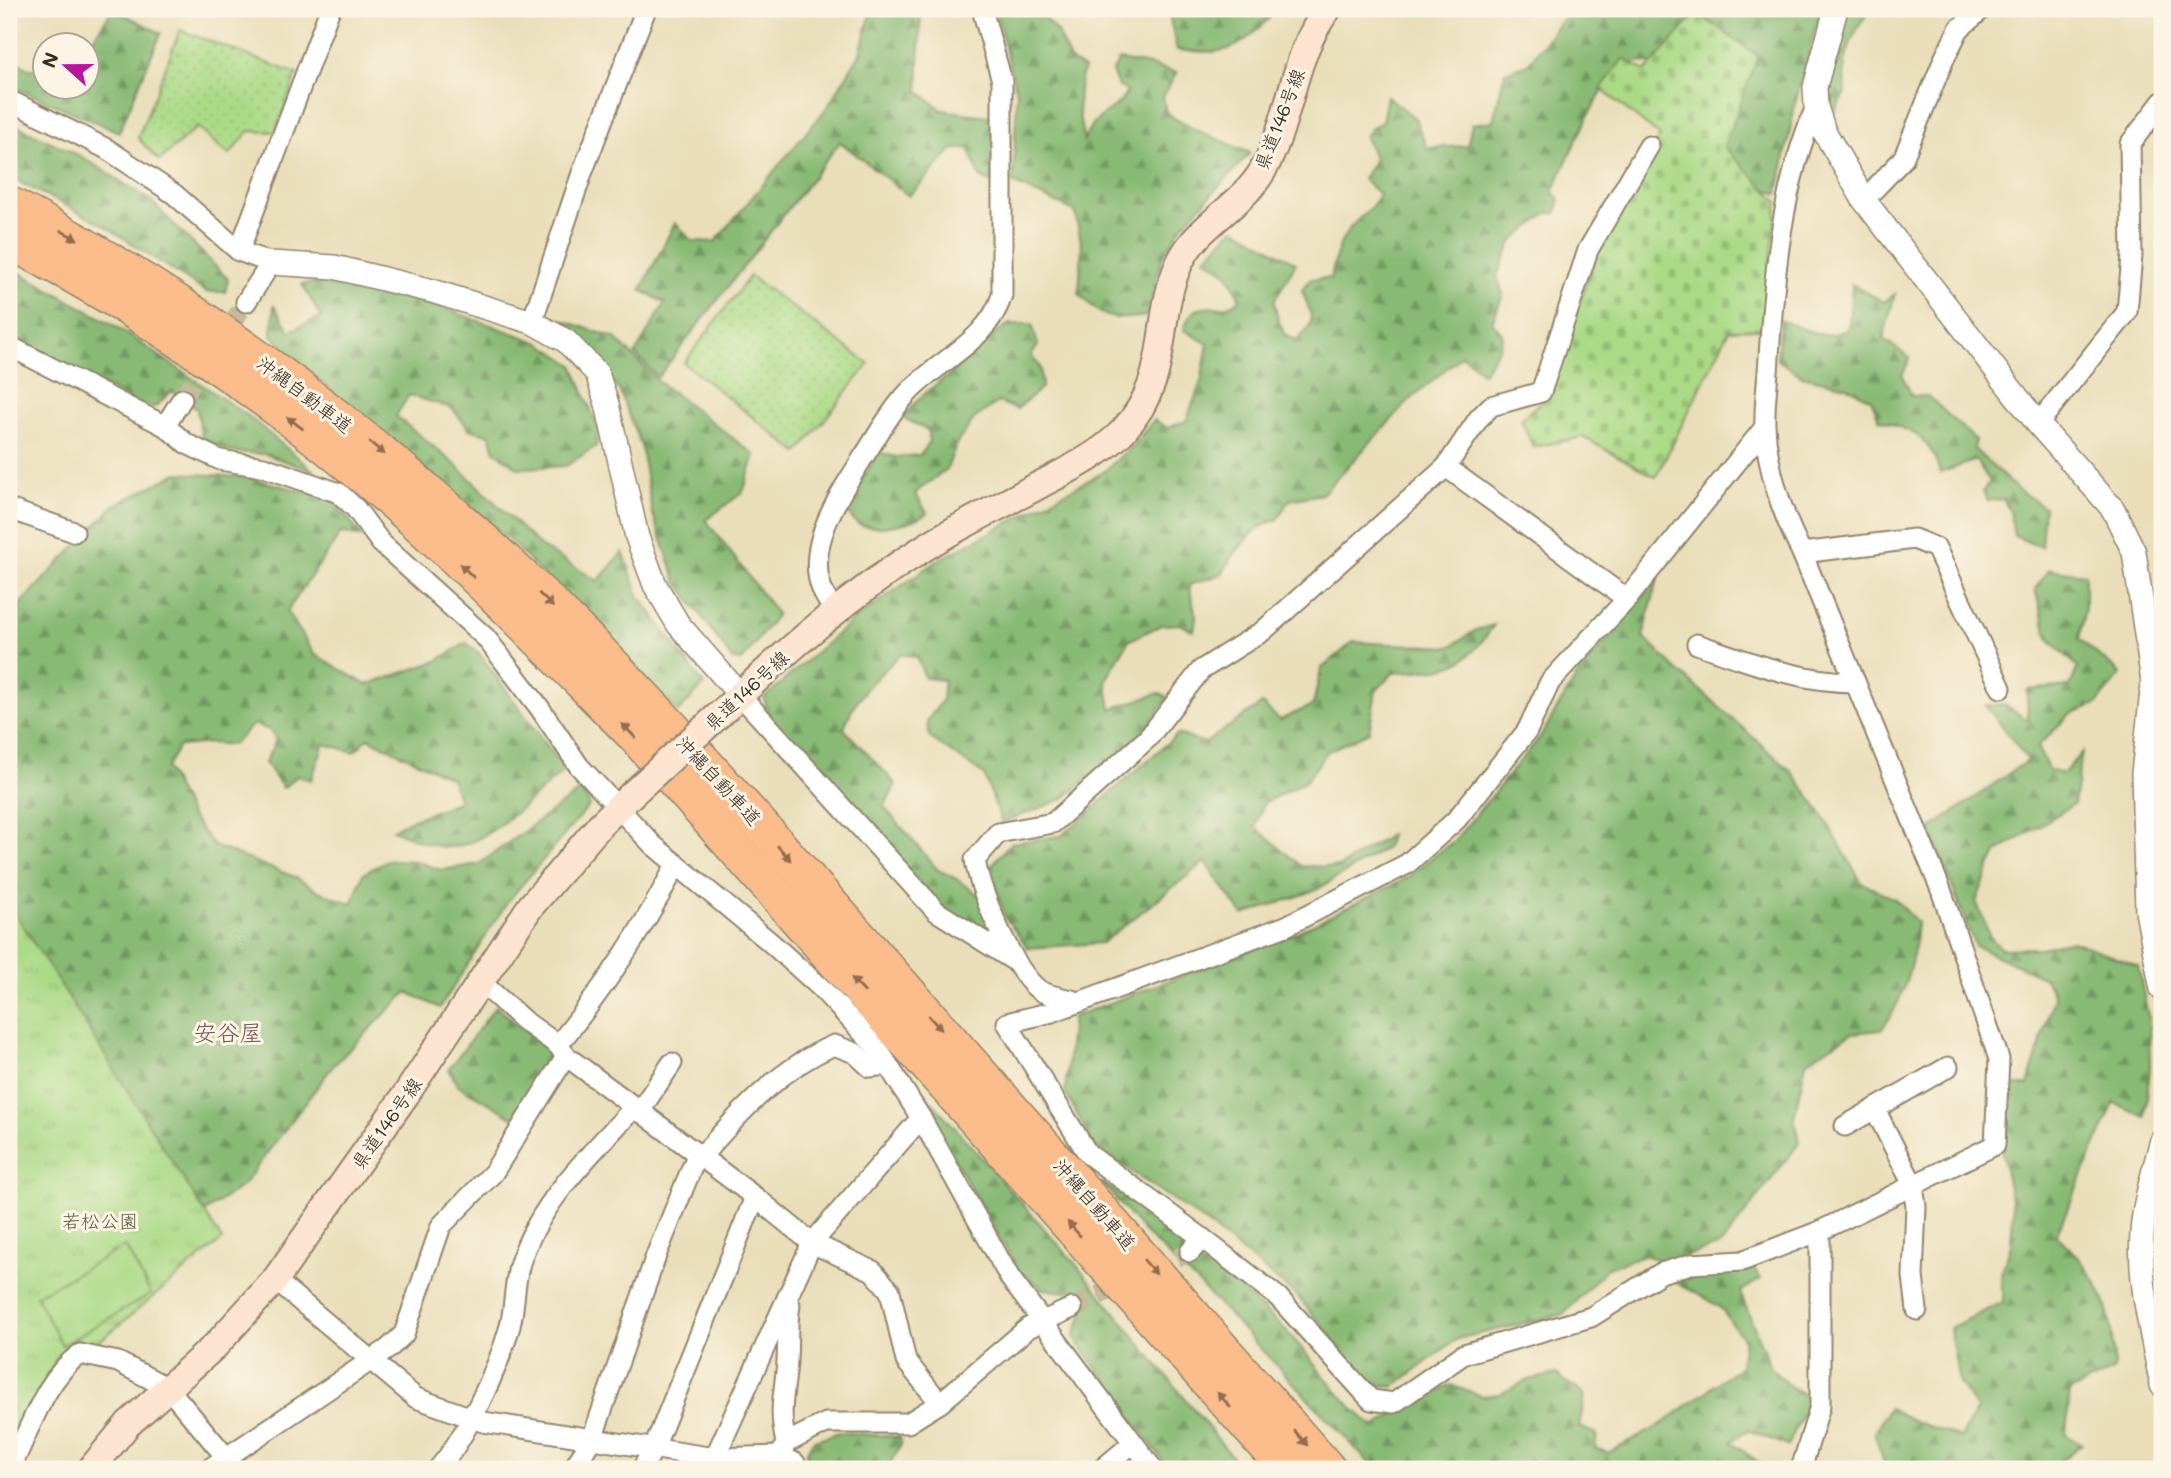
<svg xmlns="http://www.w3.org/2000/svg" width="2171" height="1478" viewBox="0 0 2171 1478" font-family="Mali,'Klee One',sans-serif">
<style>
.grass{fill:url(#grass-dots);stroke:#738252;stroke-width:2}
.forest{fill:url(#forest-firs);stroke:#627249;stroke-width:2}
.cemetery{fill:url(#cemetery-stones);stroke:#738252;stroke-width:2}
.park{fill:url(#park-tufts);stroke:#738252;stroke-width:2}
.pitch{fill:#abda87;stroke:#738252;stroke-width:2}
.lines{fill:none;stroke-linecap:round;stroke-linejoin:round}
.minor-tunnel{stroke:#c6ba9a;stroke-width:19;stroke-dasharray:19 10;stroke-linecap:butt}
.minor-casing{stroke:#92846c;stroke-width:23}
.tertiary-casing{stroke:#92846c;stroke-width:26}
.secondary-casing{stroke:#92846c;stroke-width:30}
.motorway-casing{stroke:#92846c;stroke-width:38}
.minor{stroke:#fff;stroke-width:19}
.tertiary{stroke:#fff;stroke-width:23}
.secondary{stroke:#fde4d1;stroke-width:26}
.motorway{stroke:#fabc8b;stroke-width:35}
.secondary-bridge-casing{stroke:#92846c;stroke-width:30;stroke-linecap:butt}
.secondary-bridge{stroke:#fde4d1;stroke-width:26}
.oneway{fill:#916c4f}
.labels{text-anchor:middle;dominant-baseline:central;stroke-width:6;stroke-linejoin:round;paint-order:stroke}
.street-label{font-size:19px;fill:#3b2a1e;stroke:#fcf5e5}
.park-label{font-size:19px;fill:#575638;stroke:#fcf5e5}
.quarter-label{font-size:23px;fill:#725358;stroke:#fcf5e5}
</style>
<defs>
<pattern id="grass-dots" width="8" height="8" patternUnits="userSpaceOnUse" patternTransform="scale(1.75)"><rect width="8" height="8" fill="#abda87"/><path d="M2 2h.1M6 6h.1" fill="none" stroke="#94bb74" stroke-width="1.8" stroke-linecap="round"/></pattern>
<pattern id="forest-firs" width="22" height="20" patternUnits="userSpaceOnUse" patternTransform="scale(1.75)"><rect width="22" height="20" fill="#88ba74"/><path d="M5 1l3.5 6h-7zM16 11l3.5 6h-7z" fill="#70975f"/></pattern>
<pattern id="cemetery-stones" width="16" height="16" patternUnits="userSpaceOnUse" patternTransform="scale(1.75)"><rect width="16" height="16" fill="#abda87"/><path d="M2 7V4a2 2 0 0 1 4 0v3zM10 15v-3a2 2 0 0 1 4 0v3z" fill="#94bb74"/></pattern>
<pattern id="park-tufts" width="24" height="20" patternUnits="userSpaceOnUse" patternTransform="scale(1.75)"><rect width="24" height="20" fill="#abda87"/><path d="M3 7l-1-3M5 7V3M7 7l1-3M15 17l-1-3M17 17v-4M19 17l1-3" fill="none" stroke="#94bb74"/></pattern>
</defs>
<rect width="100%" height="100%" fill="#fcf5e5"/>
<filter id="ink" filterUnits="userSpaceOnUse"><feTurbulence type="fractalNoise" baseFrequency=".0143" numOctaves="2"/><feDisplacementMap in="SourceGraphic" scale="14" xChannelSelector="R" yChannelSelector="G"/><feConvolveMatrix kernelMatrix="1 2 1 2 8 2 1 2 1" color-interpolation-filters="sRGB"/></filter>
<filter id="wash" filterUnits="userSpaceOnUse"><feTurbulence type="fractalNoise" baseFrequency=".00686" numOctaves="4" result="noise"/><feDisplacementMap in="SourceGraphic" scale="28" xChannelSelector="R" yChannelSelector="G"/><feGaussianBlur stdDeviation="1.57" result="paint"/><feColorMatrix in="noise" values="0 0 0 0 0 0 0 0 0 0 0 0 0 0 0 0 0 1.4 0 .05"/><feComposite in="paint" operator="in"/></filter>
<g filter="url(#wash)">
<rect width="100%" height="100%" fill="#e9deb9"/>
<!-- grass -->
<g class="grass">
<polygon points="180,30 297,74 275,132 249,131 229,155 197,127 159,161 138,138"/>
<polygon points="750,276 869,364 798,453 684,363"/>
</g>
<!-- forest -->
<g class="forest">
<polygon points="113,9 161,33 119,132 9,85 9,57 28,69 45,69 46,88 88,88 88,46"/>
<polygon points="872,9 921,9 918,91 942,110 995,117 993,183 980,177 969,148 953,149 909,196 840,142 658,377 635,354 665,303 641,290 675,223 692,241 715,242 826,109 860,54"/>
<path d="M995 9H1036L1057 32 1070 60 1084 69C1075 94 1078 115 1084 140L1092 124 1121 101 1127 91 1118 86 1112 72 1119 60 1150 65 1176 73 1163 97 1166 112C1190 131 1222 139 1250 153L1181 227 1163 256 1146 316C1110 321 1103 319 1079 293L1082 247 1075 211 1013 183 1017 94Z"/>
<path d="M1168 9H1265L1269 18C1234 54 1226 54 1177 50Z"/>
<path d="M1567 9H1821L1795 104 1778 194 1723 171 1719 130 1734 123 1744 46 1723 31 1691 27 1656 65C1641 61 1633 60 1620 69 1601 81 1563 168 1553 192L1560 199 1556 213H1547L1512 242 1497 276 1503 295 1492 322 1503 335 1499 348 1483 373 1462 355 1409 401 1322 494 1289 500 1277 520C1254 524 1233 554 1222 574L1189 585 1196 616 1194 631 1180 624 1161 625 1128 641 1106 680 1111 709 1159 693 1168 697 1143 732 1063 799 1002 823 984 775 929 737 927 721 942 700 944 680 925 678 917 657 901 654C877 677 854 696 844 729L896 784 884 807 938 870 955 878 981 897 996 931 986 936 940 906 769 716 764 698 853 620 938 560 1104 472 1134 444 1154 420 1168 428 1186 421 1201 383 1208 344 1184 330C1193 292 1219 319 1240 299L1228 274 1205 258 1234 228 1296 263 1274 301 1278 320 1286 336 1297 340C1319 321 1311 315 1302 290L1311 279 1331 278C1334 260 1339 241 1351 227 1361 215 1374 210 1379 194L1363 179 1375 159 1365 137 1371 128 1382 122 1387 96 1415 118 1427 148 1467 146 1472 124 1493 121 1505 72 1528 64 1567 13Z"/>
<path d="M1846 9H1871C1852 33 1839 61 1846 91L1831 119 1824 88Z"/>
<polygon points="9,122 82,157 150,200 228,279 225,292 206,292 99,222 9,177"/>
<polygon points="9,267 114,325 248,416 315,472 265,454 231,452 202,439 197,409 172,391 155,407 139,405 9,336"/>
<polygon points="344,280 443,308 540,343 573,365 598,428 596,446 566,466 518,468 495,451 490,435 469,429 452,408 409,395 396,416 457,466 540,546 598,581 623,552 639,596 704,685 678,712 507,538 294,359 272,335 274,306 290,331 321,317 302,284"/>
<path d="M1852 284 1884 302 1895 294 1883 339 1910 358 1902 376 1912 396H1928L1975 440 1974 449 2017 489 2044 507 2041 547 2014 536 2010 511 2003 499 1988 501 1983 491 1990 482 1976 460 1940 473C1930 434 1913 433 1879 419L1871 399 1846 386 1802 376 1777 360 1780 320C1803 328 1826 343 1849 328Z"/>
<polygon points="562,320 615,338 658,381 755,455 743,492 706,520 777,614 742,661 733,660 677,582 652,512 641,446 619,390"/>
<path d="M1010 324H1032L1038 345 1031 356 1040 367 1042 387 1017 409 998 402 975 418 956 444 947 469 915 493 927 513C913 524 879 530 861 525 853 522 849 515 846 508L878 452 896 457 920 455 929 442 928 430 903 418C918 396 939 383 959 366 977 351 990 335 1010 324Z"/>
<path d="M177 473 245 477 331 498 363 537 341 533 287 611 314 654 367 685 437 661 466 643 479 653 565 770C538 792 484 848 450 847 430 847 411 838 393 830 414 816 436 812 459 801L451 778 368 738 354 752 324 744 311 780 297 776 283 788 265 763 276 740 269 730 254 724 232 745 211 743 179 746 166 768 191 816 214 846 297 878 320 892 352 904 363 874 387 860 415 861 441 870 479 864 580 791 590 805 508 901 440 1008 407 992 333 1066 243 1185 198 1217 9 1016V624L21 603 115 505Z"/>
<path d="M2049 569 2085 574V608L2079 639 2121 674 2097 704 2070 714 2038 746 2048 770 2063 774 2082 752 2074 804 1996 853 1976 901 1990 937 2001 949 2040 948 2073 941 2138 966 2149 1021 2150 1069 2145 1117 2114 1103 2056 1235C2102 1277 2113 1308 2114 1370L2070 1391 2066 1435 2082 1444 2059 1462 2058 1469H1886L1874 1432 1889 1408 1916 1422 1961 1438 1977 1409 1959 1383 1950 1328 2003 1302 2001 1274 2011 1245 2013 1210 2002 1151 2009 1085H2028L2054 997 2045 978 1975 946 1930 829 2028 760 1986 706 2003 704 2028 720 2027 690 2070 686 2078 667 2048 638 2035 589Z"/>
<path d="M1658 579 1643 636 1675 668 1791 771 1822 814 1862 883 1895 899 1917 922C1914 961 1905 1000 1881 1030L1852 1033 1806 1062 1794 1118 1800 1142 1721 1245 1666 1262 1644 1255 1607 1268 1564 1314 1457 1339 1393 1387 1368 1383 1299 1298 1205 1222 1094 1146 1065 1092 1072 1017 1293 934 1403 880 1455 840 1541 736 1578 674Z"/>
<path d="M1494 625C1460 675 1448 667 1393 673L1376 691 1369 732 1328 751 1306 781 1264 803 1255 827 1301 866 1339 867 1390 835 1386 848 1316 890 1243 915 1205 862 1102 943 1028 948 1005 917 990 867 1011 843 1061 836 1178 734 1205 743 1262 704 1280 720 1313 705 1321 669 1353 642 1450 647 1476 630Z"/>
<polygon points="496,1006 555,1056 513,1117 457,1085 449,1069"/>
<polygon points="899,1065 1074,1262 1242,1469 1169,1469 1074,1337 1084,1311 1066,1292 1043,1289 1019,1271"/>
<path d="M1100 1181 1178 1230C1186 1278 1206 1255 1232 1280 1253 1301 1278 1321 1298 1344 1323 1374 1344 1403 1374 1427L1401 1410 1451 1385 1481 1396 1500 1394 1528 1380 1556 1374 1585 1395 1579 1427 1597 1434 1595 1448 1608 1453 1656 1428 1740 1367 1744 1340 1719 1306 1676 1282 1708 1273 1754 1269 1761 1279 1740 1292 1770 1367 1787 1384 1810 1398 1788 1446 1748 1430 1731 1442 1767 1469H1375L1207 1292 1143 1231Z"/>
<polygon points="840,1432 900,1437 901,1445 887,1469 811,1469 806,1453 814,1440"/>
</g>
<!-- cemetery -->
<polygon class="cemetery" points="1697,13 1758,56 1724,147 1778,202 1762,329 1729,330 1656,477 1583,437 1533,447 1521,419 1546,398 1600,244 1660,136 1601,89 1623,59 1646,71"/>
<!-- park -->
<polygon class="park" points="11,907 222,1240 95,1345 76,1339 55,1360 9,1459"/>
<!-- pitch -->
<polygon class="pitch" points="125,1246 151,1294 62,1345 36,1296"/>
</g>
<g filter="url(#ink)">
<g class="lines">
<!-- minor-tunnel -->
<g class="minor-tunnel">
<polyline points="182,399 246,302"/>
<polyline points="1072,1308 1190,1252"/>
</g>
<!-- minor casing -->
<g class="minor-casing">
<g id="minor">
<polyline points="9,100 107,149 174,194 239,251 271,263 246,302"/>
<polyline points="1864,200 1903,159 1944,59 1959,29 1982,9"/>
<polyline points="239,251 330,9"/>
<polyline points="532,322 582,173 646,9"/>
<polyline points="9,346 165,426 187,444 220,460 264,467 339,493 356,509 381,543 486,638 539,707 579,766 653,845 770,942 820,987 878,1049 921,1118 1010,1278 1153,1469"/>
<polyline points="2038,424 2127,312 2132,256 2130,144 2162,102"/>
<polyline points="165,426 182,399"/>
<polyline points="1446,467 1627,599"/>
<polyline points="9,509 74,532"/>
<polyline points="1802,553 1914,539 1936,548 2001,688"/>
<path d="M836 611C792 564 836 500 864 456 878 435 890 412 907 394 938 360 989 341 1002 295V81L982 9"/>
<path d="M1697 644C1749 662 1800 682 1855 682"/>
<polyline points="740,695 936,911 1016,962"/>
<path d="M676 865C640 934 607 984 558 1045L566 1056 755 1197 812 1243 873 1271 890 1291 906 1361 940 1403"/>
<polyline points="482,983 523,1020 558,1045"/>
<path d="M1075 1001C1065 998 1048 996 1039 990 1013 971 980 891 975 860L998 833 1053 823 1148 738 1201 670 1263 631 1446 467 1479 418 1491 406 1541 392 1588 250 1649 146"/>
<polyline points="1875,1109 1913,1185 1916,1207 1913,1276 1917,1310"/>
<polyline points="639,1112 672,1063"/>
<polyline points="1845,1126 1948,1067"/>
<path d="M1202 1238 1278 1297 1371 1400 1394 1403 1464 1354 1591 1317 1661 1273 1691 1264 1742 1261 1820 1231 1995 1145 1999 1059 1941 890 1802 553C1783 516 1767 469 1765 426 1764 404 1768 380 1769 357 1774 274 1782 184 1816 107"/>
<polyline points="1190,1252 1202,1238 1088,1154 1007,1023 1052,1012 1286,926 1407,864 1456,820 1527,731 1550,682 1627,599 1765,427"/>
<polyline points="275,1280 416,1398 483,1422 715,1458 781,1456 795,1463 798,1469"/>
<path d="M786 1443C779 1412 783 1401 786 1372 789 1350 786 1327 790 1305"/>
<polyline points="777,1465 786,1443 826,1423 908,1423 940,1403 1028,1328 1072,1308"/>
<polyline points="710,1468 812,1243 921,1118"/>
<path d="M10 1469C29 1432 45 1378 80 1354L118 1362 168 1388 236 1469"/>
<polyline points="209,1469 388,1349 404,1334 441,1226 493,1173 566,1056"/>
<path d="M438 1469C467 1436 498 1369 510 1326 515 1306 514 1283 520 1263 539 1203 592 1152 634 1108"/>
<path d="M573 1469 592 1439 657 1253 697 1155 707 1150C744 1108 781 1068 834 1045L855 1053 870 1067 888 1065"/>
<polyline points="642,1469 654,1448 755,1197"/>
<polyline points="1102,1469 1133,1443"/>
<polyline points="1801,1469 1820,1406 1820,1231"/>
</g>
</g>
<!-- tertiary casing -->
<g class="tertiary-casing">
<g id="tertiary">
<polyline points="1836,9 1815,87 1816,107 1824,131 1864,200 2038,424 2113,509 2134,552 2153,682 2143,774 2147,911 2162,989"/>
<polyline points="271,263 334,267 432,291 532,322 566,341 597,373 607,404 637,537 655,585 678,624 740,695"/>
<path d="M2162 1140C2156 1163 2149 1186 2145 1209 2134 1267 2151 1329 2162 1385"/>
</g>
</g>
<!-- secondary casing -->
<g class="secondary-casing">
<g id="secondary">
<path d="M722 712C786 651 852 593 927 546 964 523 1005 504 1043 483 1070 469 1101 454 1123 431 1173 377 1153 321 1179 264 1196 225 1242 207 1263 170 1292 119 1291 56 1328 9"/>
<polyline points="91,1469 128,1424 216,1345 275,1280 407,1093 530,907 601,824 630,796"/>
</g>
</g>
<!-- motorway casing -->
<g class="motorway-casing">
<g id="motorway">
<path d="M9 204C206 306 383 443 543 596 659 707 764 829 870 949 1023 1122 1176 1296 1328 1469"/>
<path d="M9 241C130 303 248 382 353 468 453 549 542 643 633 734L1286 1469"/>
</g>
</g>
<!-- minor -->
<use href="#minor" class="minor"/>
<!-- tertiary -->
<use href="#tertiary" class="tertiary"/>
<!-- secondary -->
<use href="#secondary" class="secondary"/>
<!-- motorway -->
<use href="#motorway" class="motorway"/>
<!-- secondary-bridge casing -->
<g class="secondary-bridge-casing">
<polyline id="secondary-bridge" points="630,796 722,712"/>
</g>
<!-- secondary-bridge -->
<use href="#secondary-bridge" class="secondary-bridge"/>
</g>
<!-- one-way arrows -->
<defs><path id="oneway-solid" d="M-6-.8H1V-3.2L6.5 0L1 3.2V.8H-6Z" transform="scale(1.75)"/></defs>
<g class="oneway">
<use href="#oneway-solid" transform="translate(69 235) rotate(28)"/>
<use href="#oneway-solid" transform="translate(295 423) rotate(-143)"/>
<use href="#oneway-solid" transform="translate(377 448) rotate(39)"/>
<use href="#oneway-solid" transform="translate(467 571) rotate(-136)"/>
<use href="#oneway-solid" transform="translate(546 600) rotate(44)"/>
<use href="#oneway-solid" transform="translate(629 731) rotate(-134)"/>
<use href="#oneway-solid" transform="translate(784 853) rotate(48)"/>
<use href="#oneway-solid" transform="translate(858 985) rotate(-132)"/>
<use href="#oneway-solid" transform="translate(935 1023) rotate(48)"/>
<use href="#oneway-solid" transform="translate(1074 1229) rotate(-131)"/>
<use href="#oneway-solid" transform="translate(1150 1267) rotate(49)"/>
<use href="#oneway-solid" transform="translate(1224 1400) rotate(-131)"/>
<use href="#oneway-solid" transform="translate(1301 1438) rotate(49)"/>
</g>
</g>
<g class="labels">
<!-- street labels -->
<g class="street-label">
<text transform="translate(1279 119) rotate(-69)">県道146号線</text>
<text transform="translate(305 394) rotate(37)">沖縄自動車道</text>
<text transform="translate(746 690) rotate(-43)">県道146号線</text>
<text transform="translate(719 780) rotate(47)">沖縄自動車道</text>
<text transform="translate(386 1123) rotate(-55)">県道146号線</text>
<text transform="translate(1095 1204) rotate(49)">沖縄自動車道</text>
</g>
<!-- park labels -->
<g class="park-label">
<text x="100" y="1220">若松公園</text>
</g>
<!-- quarter labels -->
<g class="quarter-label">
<text x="228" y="1032">安谷屋</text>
</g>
</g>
<!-- margin -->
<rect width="2171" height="1478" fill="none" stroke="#fcf5e5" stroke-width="35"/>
<!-- north arrow -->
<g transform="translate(66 66) rotate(291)"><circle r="33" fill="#fcf5e5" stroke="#afa495" stroke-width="2"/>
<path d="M0-5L12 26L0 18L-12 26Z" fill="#b5179e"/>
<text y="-10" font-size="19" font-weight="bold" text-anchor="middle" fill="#3b2a1e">N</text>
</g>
</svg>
